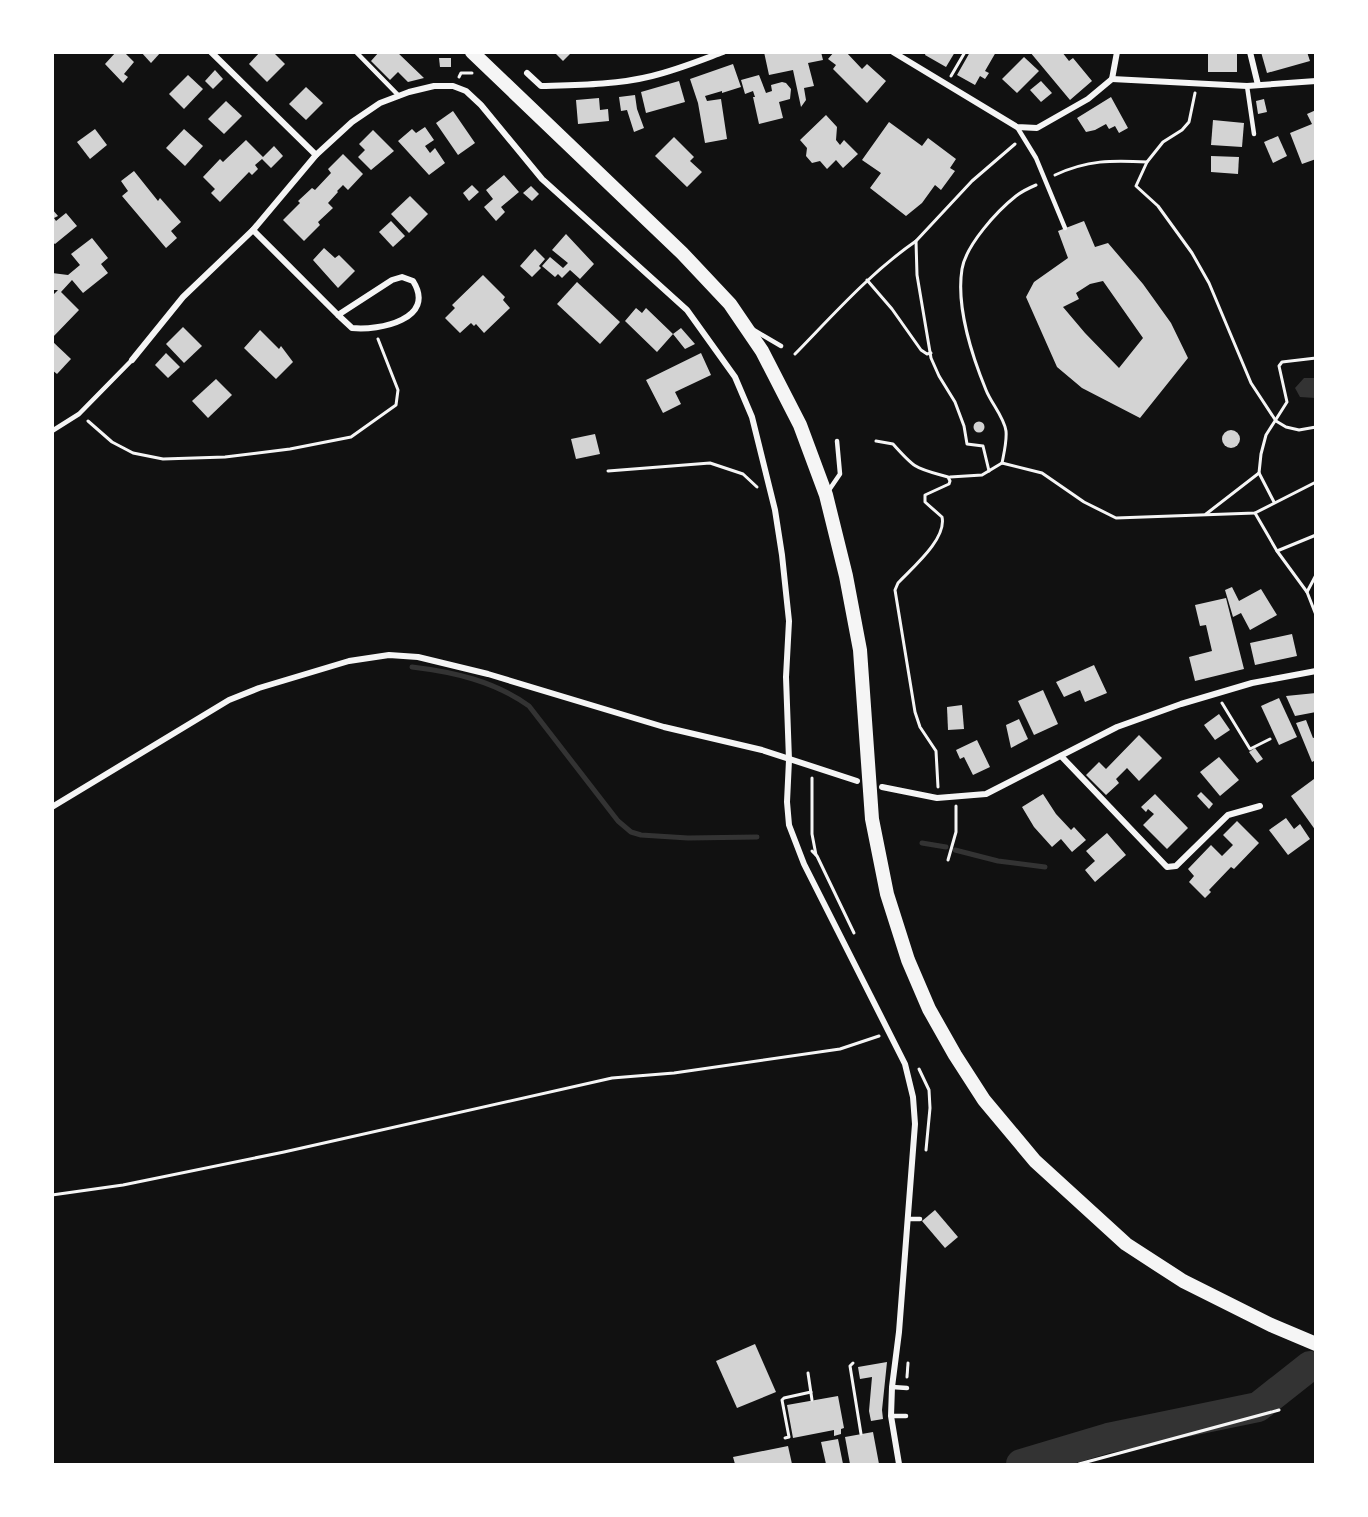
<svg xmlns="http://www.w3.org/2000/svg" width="1368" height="1517" viewBox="0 0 1368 1517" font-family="Roboto,sans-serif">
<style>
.water{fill:#333}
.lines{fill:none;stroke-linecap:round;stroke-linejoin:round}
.stream{stroke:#333;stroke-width:5}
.river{stroke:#333;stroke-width:30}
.building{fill:#d3d3d3;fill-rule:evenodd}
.path{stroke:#f5f5f5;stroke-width:3}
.service{stroke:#f5f5f5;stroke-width:4.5}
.minor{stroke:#f5f5f5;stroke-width:6}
.primary{stroke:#f5f5f5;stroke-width:14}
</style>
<rect width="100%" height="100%" fill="#111"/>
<!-- water -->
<polygon class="water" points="1304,378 1315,378 1315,398 1300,397 1295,388"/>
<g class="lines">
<!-- stream -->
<g class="stream">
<path d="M412 667C454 672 494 681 529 706L618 821 631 832 641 835 688 838 757 837"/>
<polyline points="922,843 946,847"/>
<polyline points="955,850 998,861 1045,867"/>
</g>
<!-- river -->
<polyline class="river" points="1021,1464 1108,1438 1258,1407 1310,1366"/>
</g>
<!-- building -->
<g class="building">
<polygon points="116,52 124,52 134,62 124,74 128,77 123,83 105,64"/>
<polygon points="141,52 161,52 151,63"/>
<polygon points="260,52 273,52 285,64 267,82 249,64"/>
<polygon points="379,52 397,52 424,78 408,82 398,72 390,80 371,61"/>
<polygon points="554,52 572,52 563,61"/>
<polygon points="764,52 821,52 823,60 808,63 814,86 804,88 806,100 801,107 793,70 769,75"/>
<polygon points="834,52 846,52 862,69 867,64 886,81 867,103 833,69 836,65 828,59"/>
<polygon points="926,52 955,52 946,67 925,55"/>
<polygon points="970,52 996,52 985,71 989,73 985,79 980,76 975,85 957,75"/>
<polygon points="1030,52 1062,52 1069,61 1073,58 1092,81 1070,100"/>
<rect x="1208" y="52" width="29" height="20"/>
<polygon points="1261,52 1307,52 1310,61 1267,73"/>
<polygon points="1024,57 1039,71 1017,93 1002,79"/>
<polygon points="439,58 451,58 451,67 440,67"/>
<polygon points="733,64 741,87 722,93 722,91 705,96 707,101 721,99 727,139 705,143 698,103 690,79"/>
<polygon points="215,70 223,79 213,89 205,81"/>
<polygon points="188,75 203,89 184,109 169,94"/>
<polygon points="759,75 766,93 772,91 771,85 782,82 786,83 791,89 790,99 779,102 783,118 759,124 753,97 755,97 753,91 745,94 741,80"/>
<polygon points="679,81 685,102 646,113 641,92"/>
<polygon points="1041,81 1052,93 1041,102 1030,90"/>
<polygon points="306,87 323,103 306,120 289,104"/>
<polygon points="635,95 637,109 644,128 634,132 627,110 621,111 619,97"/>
<polygon points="1111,97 1128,128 1119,133 1115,126 1109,129 1106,124 1095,130 1086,132 1077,118"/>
<polygon points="599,98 600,110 608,109 609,121 578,124 576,100"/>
<polygon points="1264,99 1267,112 1258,114 1256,101"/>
<polygon points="226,101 242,116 224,134 208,119"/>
<polygon points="1316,110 1316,159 1302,164 1290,133 1312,124 1307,114"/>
<polygon points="453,111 475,143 458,155 436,123"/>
<polygon points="826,115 837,127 836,140 840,145 844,140 858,154 843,168 836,160 827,169 820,161 812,163 806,156 807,148 800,140"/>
<polygon points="1213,120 1244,123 1242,147 1211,145"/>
<polygon points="889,122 922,146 928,138 956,159 950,168 955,171 941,190 935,185 922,203 906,216 870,188 881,173 862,160"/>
<polygon points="425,127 434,140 425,146 430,153 435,148 445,163 429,175 398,141 412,129 416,133"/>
<polygon points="95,129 107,145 90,159 77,142"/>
<polygon points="184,129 203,146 185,166 166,148"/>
<polygon points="373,130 394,151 371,170 358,157 365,150 359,144"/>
<polygon points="1278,136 1287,156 1273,163 1264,142"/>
<polygon points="674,137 694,157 690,161 702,172 687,187 655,156"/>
<polygon points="246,140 263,157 274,146 283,156 271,168 262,159 255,165 258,169 252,175 249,172 220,202 211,193 215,189 203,177 220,159 223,162"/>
<polygon points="343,154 363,174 348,190 343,185 337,191 338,192 328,203 333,208 318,222 320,225 304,241 283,220 300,203 298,201 312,188 315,190 331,173 328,169"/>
<polygon points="1211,156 1239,157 1238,174 1211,172"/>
<polygon points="134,171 158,201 160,198 181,222 171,231 177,238 166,248 122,196 128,191 121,181"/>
<polygon points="504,175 519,192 501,207 505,212 496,221 484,207 493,199 486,190"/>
<polygon points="472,185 479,192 469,201 463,193"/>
<polygon points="531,186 539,194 532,201 523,193"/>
<polygon points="410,196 428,214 409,233 391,214"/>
<polygon points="52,209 58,216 54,218 56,221 66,213 77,226 55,244 52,242"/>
<polygon points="391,221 405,236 393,247 379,232"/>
<path d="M1084 221 1095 247 1108 243 1143 284 1171 323 1188 358 1140 418 1082 388 1057 367 1026 297 1034 282 1068 258 1058 231ZM1103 281 1143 338 1119 368 1085 333 1063 307 1079 299 1076 293 1090 284Z"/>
<polygon points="566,234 594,264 580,279 570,270 562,278 558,274 555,277 542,266 550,257 563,268 568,263 552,250"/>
<polygon points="92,238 108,258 101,264 108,273 83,293 72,280 61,292 79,310 52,338 52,296 58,290 52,290 52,273 68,275 80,265 71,254"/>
<polygon points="324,248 335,258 339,255 355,271 338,288 313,260"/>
<polygon points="535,249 545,259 539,266 541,268 532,277 520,266"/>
<polygon points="483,275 505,297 503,300 510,308 484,333 476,324 474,326 471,323 460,333 445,318 455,308 452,305"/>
<polygon points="577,282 620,322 600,344 557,304"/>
<polygon points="636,308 642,313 646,308 673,334 681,328 695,344 685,349 673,334 657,352 625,321"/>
<polygon points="183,327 202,346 184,363 166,344"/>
<polygon points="260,330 279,349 281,346 293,362 276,379 244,348"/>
<polygon points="52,341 71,359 57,374 52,370"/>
<polygon points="166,353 180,367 168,378 155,365"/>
<polygon points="701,353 711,375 675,392 681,404 663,413 646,380"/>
<polygon points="216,379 232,395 208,418 192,401"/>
<circle cx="979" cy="427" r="5.5"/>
<circle cx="1231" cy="439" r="9"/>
<polygon points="595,434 600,454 576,459 571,439"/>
<polygon points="1232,587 1239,601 1261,589 1277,615 1250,630 1241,613 1233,617 1225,590"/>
<polygon points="1226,598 1244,669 1195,681 1189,657 1212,651 1206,625 1200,626 1195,605"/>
<polygon points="1292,634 1297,656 1255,665 1250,643"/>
<polygon points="1094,665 1107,693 1085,702 1080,690 1064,697 1056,682"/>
<polygon points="1043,690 1058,724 1034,735 1018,701"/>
<polygon points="1316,693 1316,712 1295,716 1286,696"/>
<polygon points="1279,698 1297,737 1279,745 1261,706"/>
<polygon points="962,705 964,729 948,730 947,707"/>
<polygon points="1219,714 1230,730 1215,740 1204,725"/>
<polygon points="1019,719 1028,739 1011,748 1006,725"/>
<polygon points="1306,720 1313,738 1316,737 1316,760 1312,762 1296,723"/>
<polygon points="1139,735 1162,758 1139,781 1127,768 1116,779 1119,783 1106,795 1086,775 1099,762 1106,769"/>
<polygon points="977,740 990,767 973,775 964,757 960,759 956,750"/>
<polygon points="1255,748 1263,759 1257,763 1249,752"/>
<polygon points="1219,757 1239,780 1220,796 1200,772"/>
<polygon points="1314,779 1316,782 1316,831 1291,796"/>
<polygon points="1201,792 1213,804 1209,809 1197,796"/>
<polygon points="1043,794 1056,814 1071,830 1074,827 1086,840 1072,852 1061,839 1052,847 1034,827 1022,807"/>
<polygon points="1155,794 1188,828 1167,849 1143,825 1154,814 1148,809 1146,812 1141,807"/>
<polygon points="1286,818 1294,829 1300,824 1310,839 1288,855 1269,830"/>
<polygon points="1237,821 1259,843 1234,869 1231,867 1209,890 1211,892 1205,898 1189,882 1194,876 1188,869 1211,845 1222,856 1233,845 1223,835"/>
<polygon points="1107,833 1126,855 1095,882 1085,870 1095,861 1086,851"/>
<polygon points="935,1210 958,1237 945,1248 922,1221"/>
<polygon points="755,1344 776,1392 737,1408 716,1361"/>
<polygon points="887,1362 882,1410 883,1419 871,1421 869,1411 872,1377 860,1379 858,1367"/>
<polygon points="838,1396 844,1428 841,1429 841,1434 834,1436 834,1430 793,1438 787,1405"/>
<polygon points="873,1432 879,1464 850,1464 845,1437"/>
<polygon points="838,1439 843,1464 826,1464 821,1442"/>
<polygon points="788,1446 792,1464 735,1464 733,1457"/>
</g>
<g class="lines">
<!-- path -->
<g class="path">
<polyline points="951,76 965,52"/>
<polyline points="459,77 461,73 472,73"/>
<polyline points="1195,93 1189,122 1182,130 1163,142 1147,162 1136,186 1158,206 1192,253 1209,283 1251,383 1276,421 1286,427 1299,430 1316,427"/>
<path d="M1055 175C1087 160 1112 160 1147 162"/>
<polyline points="867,280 892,309 921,350 927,354 931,353"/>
<path d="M795 354C834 314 870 273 916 241"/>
<polyline points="88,421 112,442 133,453 163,459 225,457 290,449 351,437 396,405 398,390 378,339"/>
<path d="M876 441 893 444C916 470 916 468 948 477L950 481 949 484 925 495V502L942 517C947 539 912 568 898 583L895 590 915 712 920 727 936 751 938 787"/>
<path d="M1002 463C1004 453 1007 441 1006 431 1004 417 991 403 986 390 972 356 956 306 962 269 966 245 997 211 1016 196 1021 192 1029 188 1036 185"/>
<polyline points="608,471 710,463 743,474 757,487"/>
<polyline points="989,471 983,446 967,444 964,426 955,402 939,376 931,358 917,275 916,241 972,181 1015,144"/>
<polyline points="950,477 982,475 1002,463 1042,473 1084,502 1116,518 1255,513 1316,482"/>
<polyline points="1274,502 1259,473 1261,454 1266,435 1287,402 1279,366 1282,362 1316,358"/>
<polyline points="1255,513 1277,551 1307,592 1316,615"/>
<polyline points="1206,514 1259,473"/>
<polyline points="1277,551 1316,535"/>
<polyline points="1307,592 1316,575"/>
<polyline points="1222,703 1250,749 1270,739"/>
<polyline points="812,778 812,834 816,855"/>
<polyline points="812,851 817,856 854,933"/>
<polyline points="948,860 956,832 956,806"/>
<polyline points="919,1069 929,1090 930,1108 926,1150"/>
<polyline points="52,1195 123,1185 284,1152 612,1078 674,1073 840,1049 879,1036"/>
<polyline points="853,1363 850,1366 861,1434"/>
<polyline points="808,1373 812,1400"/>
<polyline points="907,1377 908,1363"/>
<polyline points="785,1438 789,1437 782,1400 784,1398 811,1392"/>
<polyline points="1079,1464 1279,1410"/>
</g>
<!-- service -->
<g class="service">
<polyline points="356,52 399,96"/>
<polyline points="1247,86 1254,134"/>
<polyline points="1017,127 1036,158 1065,228"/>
<polyline points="752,329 781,346"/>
<polyline points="52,431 79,414 132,360"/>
<polyline points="827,493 840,474 837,441"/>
<polyline points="908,1219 920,1219"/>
<polyline points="892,1387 907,1388"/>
<polyline points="891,1416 906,1416"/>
</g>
<!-- minor -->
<g class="minor">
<polyline points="211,52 316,155"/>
<polyline points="893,52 1017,127 1037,128 1088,99 1112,79 1117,52"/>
<polyline points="1250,52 1258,85"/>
<path d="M527 73 541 86C578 85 616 85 652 76 677 70 699 61 723 52"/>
<polyline points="1112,79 1247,86 1316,81"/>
<path d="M253 230 338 315 352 328C379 331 437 319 413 281L402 277 392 280 338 315"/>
<polyline points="132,360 183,297 253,230 316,155 352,122 380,103 409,92 434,86 453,86 466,91 481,105 542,179 687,310 735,377 752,417 775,510 782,555 789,621 786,677 789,760 787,802 789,825 804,864 905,1064 913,1097 915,1124 899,1332 892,1387 891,1416 899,1464"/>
<polyline points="1061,756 1167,867 1176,866 1228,815 1260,806"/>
<polyline points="882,787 937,798 986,794 1117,727 1181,704 1252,683 1316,671"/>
<polyline points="52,807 229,700 259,688 349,661 389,655 418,657 488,674 664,727 762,750 857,781"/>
</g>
<!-- primary -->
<polyline class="primary" points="472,52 682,253 730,304 762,351 800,425 826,495 846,576 860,650 872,819 887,894 908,960 929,1009 955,1055 984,1100 1035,1161 1126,1244 1183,1281 1271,1325 1316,1344"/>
</g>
<!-- border -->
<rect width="1368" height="1517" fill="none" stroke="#ffffff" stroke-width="108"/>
</svg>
